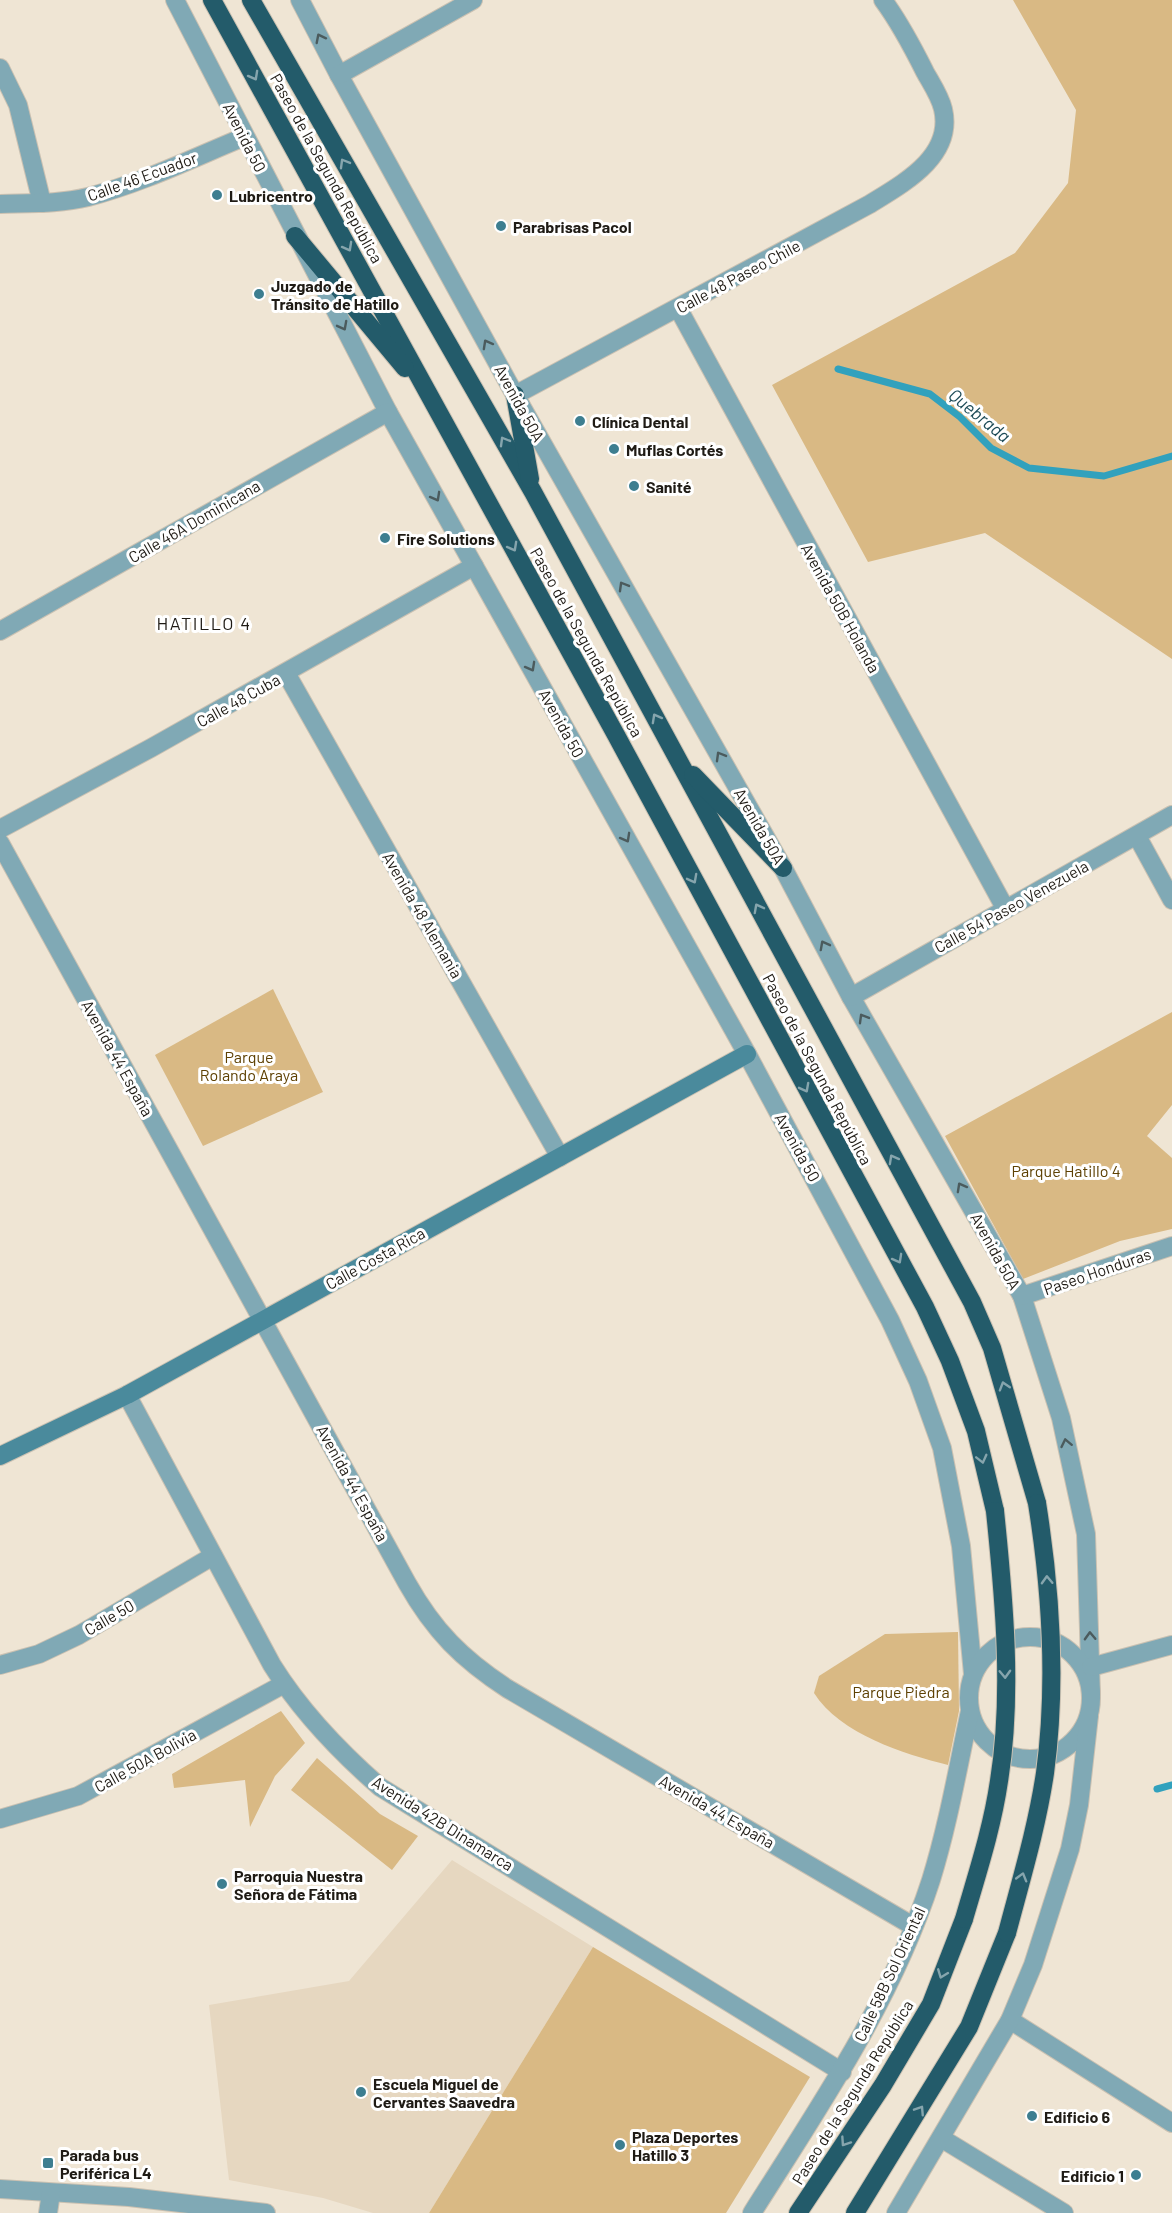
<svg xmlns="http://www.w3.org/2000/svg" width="1172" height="2213" viewBox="0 0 1172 2213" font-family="Barlow,sans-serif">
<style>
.built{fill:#e6d7c0}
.green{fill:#d9b984}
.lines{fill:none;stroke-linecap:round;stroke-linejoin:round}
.stream{stroke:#31a1bd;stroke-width:7}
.street-casing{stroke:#cac1b2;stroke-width:20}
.secondary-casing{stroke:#cac1b2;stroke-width:20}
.highway-casing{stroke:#cac1b2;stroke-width:20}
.street{stroke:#80a9b5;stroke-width:18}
.secondary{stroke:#4a8a9c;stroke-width:18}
.highway{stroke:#235b6a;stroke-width:18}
.highway-bridge-casing{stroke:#cac1b2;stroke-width:20;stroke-linecap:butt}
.highway-bridge{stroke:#235b6a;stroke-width:18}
.oneway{stroke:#4b5b5d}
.oneway2{stroke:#86a5ad}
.poi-dot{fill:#3d7e90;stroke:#fff;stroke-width:2}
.labels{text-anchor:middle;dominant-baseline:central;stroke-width:6;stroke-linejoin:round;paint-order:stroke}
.street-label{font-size:16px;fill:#1f1b15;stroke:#fff}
.poi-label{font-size:16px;font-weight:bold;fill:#1f1b15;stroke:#fff;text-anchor:start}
.park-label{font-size:16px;fill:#5e4103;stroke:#fff}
.water-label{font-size:18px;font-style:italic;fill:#1d4b57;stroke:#fff}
.neighbourhood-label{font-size:18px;letter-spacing:1.5px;fill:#1f1b15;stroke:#fff}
</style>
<rect width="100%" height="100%" fill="#efe5d4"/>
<!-- built -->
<polygon class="built" points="452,1860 593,1947 429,2213 373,2213 323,2198 229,2180 209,2005 349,1981"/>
<!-- green -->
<g class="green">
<polygon points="1013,0 1172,0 1172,659 985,533 868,562 772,385 1015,253 1068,183 1076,110"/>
<polygon points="273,989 323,1092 203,1146 155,1055"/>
<polygon points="1172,1012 1172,1105 1147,1136 1172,1158 1172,1229 1120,1241 1023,1279 945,1136"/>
<path d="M958 1632 959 1711 948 1765C904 1754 840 1734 814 1693L819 1676 885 1634Z"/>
<polygon points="281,1711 305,1743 275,1776 250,1827 245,1780 174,1788 172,1774"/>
<polygon points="317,1758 380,1814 418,1836 392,1870 291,1790"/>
<polygon points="593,1947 810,2077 726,2213 429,2213"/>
</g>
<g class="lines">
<!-- stream -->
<g class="stream">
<polyline points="838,369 930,394 960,417 991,448 1029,468 1104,476 1172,456"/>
<polyline points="1157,1789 1172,1785"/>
</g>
<!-- street casing -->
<g class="street-casing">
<g id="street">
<polyline points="175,0 388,412 747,1054 890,1320 918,1381 942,1448 961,1546 973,1674"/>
<polyline points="300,0 339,75 515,395 783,868 851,997 1022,1296 1061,1418 1086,1534 1091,1695"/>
<polyline points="0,68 18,105 42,203"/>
<polyline points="339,75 473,0"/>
<path d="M0 204C29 203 60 204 88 197 142 183 193 158 244 137"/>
<polyline points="678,308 1005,908"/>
<path d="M515 395 870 204C904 183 954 156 943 109 940 96 931 83 925 72 912 46 900 23 883 0"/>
<polyline points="0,631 388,412"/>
<polyline points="286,673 560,1157"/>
<polyline points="0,829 151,748 474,566"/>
<polyline points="1137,836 1172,900"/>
<path d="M0 843 407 1583C434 1631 462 1659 508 1689L913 1926"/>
<polyline points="851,997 1172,815"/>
<polyline points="1022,1296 1172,1246"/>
<path d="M127 1395 272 1665C300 1710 340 1752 380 1787L842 2072"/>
<circle cx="1030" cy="1698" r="61"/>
<polyline points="0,1665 39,1654 79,1635 213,1556"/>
<polyline points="1091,1667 1172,1645"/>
<polyline points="0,1819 78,1796 284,1684"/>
<polyline points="1010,2020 1172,2123"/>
<polyline points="941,2138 1064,2213"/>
<polyline points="0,2189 129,2197 266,2213"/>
<polyline points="48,2213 51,2193"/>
<path d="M752 2213C819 2107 892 2001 931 1880 948 1825 958 1767 970 1711"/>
<polyline points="896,2213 1010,2020 1033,1965 1070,1849 1079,1805 1089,1716"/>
</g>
</g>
<!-- secondary casing -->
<g class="secondary-casing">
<polyline id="secondary" points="0,1456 127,1395 747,1054"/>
</g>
<!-- highway casing -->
<g class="highway-casing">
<g id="highway">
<polyline points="212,0 616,735 925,1307 950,1361 976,1431 995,1511"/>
<polyline points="251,0 533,492 972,1302 992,1348 1037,1503"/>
<polyline points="295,236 405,368"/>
<polyline points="515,395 530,479"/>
<polyline points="693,775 783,868"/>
<polyline points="798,2213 883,2085 931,2004 964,1919"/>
<polyline points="855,2213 969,2027 1007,1933"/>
</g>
</g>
<!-- street -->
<use href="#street" class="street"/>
<!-- secondary -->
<use href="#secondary" class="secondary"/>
<!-- highway -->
<use href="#highway" class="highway"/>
<!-- highway-bridge casing -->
<g class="highway-bridge-casing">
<g id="highway-bridge">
<path d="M964 1919C977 1874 992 1829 999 1781 1013 1695 1004 1598 995 1511"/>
<path d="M1007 1933C1021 1880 1037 1827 1045 1773 1057 1684 1051 1591 1037 1503"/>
</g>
</g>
<!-- highway-bridge -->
<use href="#highway-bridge" class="highway-bridge"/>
</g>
<!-- one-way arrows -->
<defs><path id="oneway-chevron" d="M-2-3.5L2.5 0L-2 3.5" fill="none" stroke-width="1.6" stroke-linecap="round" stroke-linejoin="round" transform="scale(1.5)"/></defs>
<g class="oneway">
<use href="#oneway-chevron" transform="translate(320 38) rotate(-117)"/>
<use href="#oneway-chevron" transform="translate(343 326) rotate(62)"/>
<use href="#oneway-chevron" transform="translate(487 344) rotate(-119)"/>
<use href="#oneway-chevron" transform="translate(436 497) rotate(61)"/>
<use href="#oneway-chevron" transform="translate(623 586) rotate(-120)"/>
<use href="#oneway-chevron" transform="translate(531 667) rotate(61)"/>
<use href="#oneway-chevron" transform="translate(720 756) rotate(-120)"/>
<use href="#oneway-chevron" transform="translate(626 838) rotate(61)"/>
<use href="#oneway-chevron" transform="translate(824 945) rotate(-118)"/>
<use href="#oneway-chevron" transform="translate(863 1018) rotate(-120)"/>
<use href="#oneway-chevron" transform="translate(961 1187) rotate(-119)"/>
<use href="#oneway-chevron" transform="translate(1066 1443) rotate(-102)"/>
<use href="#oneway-chevron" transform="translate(1090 1636) rotate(-92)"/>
</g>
<g class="oneway2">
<use href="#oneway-chevron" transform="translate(254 76) rotate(61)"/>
<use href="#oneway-chevron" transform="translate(344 163) rotate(-120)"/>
<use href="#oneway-chevron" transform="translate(348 247) rotate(61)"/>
<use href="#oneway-chevron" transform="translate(504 441) rotate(-120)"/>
<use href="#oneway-chevron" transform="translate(513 547) rotate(61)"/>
<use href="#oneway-chevron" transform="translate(656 718) rotate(-119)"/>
<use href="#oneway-chevron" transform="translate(693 879) rotate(62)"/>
<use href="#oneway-chevron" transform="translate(758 908) rotate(-118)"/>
<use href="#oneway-chevron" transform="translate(805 1088) rotate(62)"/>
<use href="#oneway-chevron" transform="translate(893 1159) rotate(-119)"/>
<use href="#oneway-chevron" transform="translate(898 1259) rotate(61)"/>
<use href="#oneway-chevron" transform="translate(1004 1386) rotate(-107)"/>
<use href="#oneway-chevron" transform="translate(982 1459) rotate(76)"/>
<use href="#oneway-chevron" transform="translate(1047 1580) rotate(-92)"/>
<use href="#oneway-chevron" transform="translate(1005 1674) rotate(88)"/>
<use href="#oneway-chevron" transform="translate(1022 1877) rotate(-74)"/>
<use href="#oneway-chevron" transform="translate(942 1974) rotate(111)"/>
<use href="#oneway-chevron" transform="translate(920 2110) rotate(-57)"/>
<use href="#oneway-chevron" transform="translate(845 2142) rotate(124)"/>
</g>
<!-- markers -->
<g class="poi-dot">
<circle cx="217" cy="195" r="6"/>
<circle cx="501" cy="226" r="6"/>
<circle cx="259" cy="294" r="6"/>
<circle cx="580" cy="421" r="6"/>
<circle cx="614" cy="449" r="6"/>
<circle cx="634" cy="486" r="6"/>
<circle cx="385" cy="538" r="6"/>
<circle cx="222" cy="1884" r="6"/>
<circle cx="361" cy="2092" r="6"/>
<circle cx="1032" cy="2116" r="6"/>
<circle cx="620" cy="2145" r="6"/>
<rect x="42" y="2157" width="12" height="12" rx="3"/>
<circle cx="1136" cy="2175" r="6"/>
</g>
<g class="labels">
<!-- street labels -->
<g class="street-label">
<text transform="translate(245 137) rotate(63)">Avenida 50</text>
<text transform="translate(327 168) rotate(61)">Paseo de la Segunda República</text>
<text transform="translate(142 176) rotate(-20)">Calle 46 Ecuador</text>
<text transform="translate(738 276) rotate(-28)">Calle 48 Paseo Chile</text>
<text transform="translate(520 403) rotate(61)">Avenida 50A</text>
<text transform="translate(194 521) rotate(-30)">Calle 46A Dominicana</text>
<text transform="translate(841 608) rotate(61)">Avenida 50B Holanda</text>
<text transform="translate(587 642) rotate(61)">Paseo de la Segunda República</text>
<text transform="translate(238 700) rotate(-29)">Calle 48 Cuba</text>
<text transform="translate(562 723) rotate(61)">Avenida 50</text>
<text transform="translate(760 826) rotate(60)">Avenida 50A</text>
<text transform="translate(1011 906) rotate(-29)">Calle 54 Paseo Venezuela</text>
<text transform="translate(423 915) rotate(60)">Avenida 48 Alemania</text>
<text transform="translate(118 1058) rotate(61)">Avenida 44 España</text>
<text transform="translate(818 1069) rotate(62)">Paseo de la Segunda República</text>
<text transform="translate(798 1147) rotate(61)">Avenida 50</text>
<text transform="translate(996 1251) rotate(61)">Avenida 50A</text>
<text transform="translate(375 1258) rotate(-29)">Calle Costa Rica</text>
<text transform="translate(1097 1271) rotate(-19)">Paseo Honduras</text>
<text transform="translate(353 1483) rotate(61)">Avenida 44 España</text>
<text transform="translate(109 1617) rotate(-30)">Calle 50</text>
<text transform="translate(145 1760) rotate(-29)">Calle 50A Bolivia</text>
<text transform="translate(717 1811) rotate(30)">Avenida 44 España</text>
<text transform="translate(443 1823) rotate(32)">Avenida 42B Dinamarca</text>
<text transform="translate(889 1974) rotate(-65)">Calle 58B Sol Oriental</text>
<text transform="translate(852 2092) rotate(-58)">Paseo de la Segunda República</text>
</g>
<!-- poi labels -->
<g class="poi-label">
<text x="229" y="195">Lubricentro</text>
<text x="513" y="226">Parabrisas Pacol</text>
<text x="271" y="285">Juzgado de<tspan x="271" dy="18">Tránsito de Hatillo</tspan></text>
<text x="592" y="421">Clínica Dental</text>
<text x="626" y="449">Muflas Cortés</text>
<text x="646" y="486">Sanité</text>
<text x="397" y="538">Fire Solutions</text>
<text x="234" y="1875">Parroquia Nuestra<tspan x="234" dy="18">Señora de Fátima</tspan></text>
<text x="373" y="2083">Escuela Miguel de<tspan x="373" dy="18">Cervantes Saavedra</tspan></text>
<text x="1044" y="2116">Edificio 6</text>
<text x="632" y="2136">Plaza Deportes<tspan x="632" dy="18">Hatillo 3</tspan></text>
<text x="60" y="2154">Parada bus<tspan x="60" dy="18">Periférica L4</tspan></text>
<text x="1124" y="2175" text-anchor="end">Edificio 1</text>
</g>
<!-- park labels -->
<g class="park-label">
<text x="249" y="1056">Parque<tspan x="249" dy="18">Rolando Araya</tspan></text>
<text x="1066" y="1170">Parque Hatillo 4</text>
<text x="901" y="1691">Parque Piedra</text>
</g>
<!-- water labels -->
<g class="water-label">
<text transform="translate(980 415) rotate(39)">Quebrada</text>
</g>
<!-- neighbourhood labels -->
<g class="neighbourhood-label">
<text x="204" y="623">HATILLO 4</text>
</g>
</g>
</svg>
